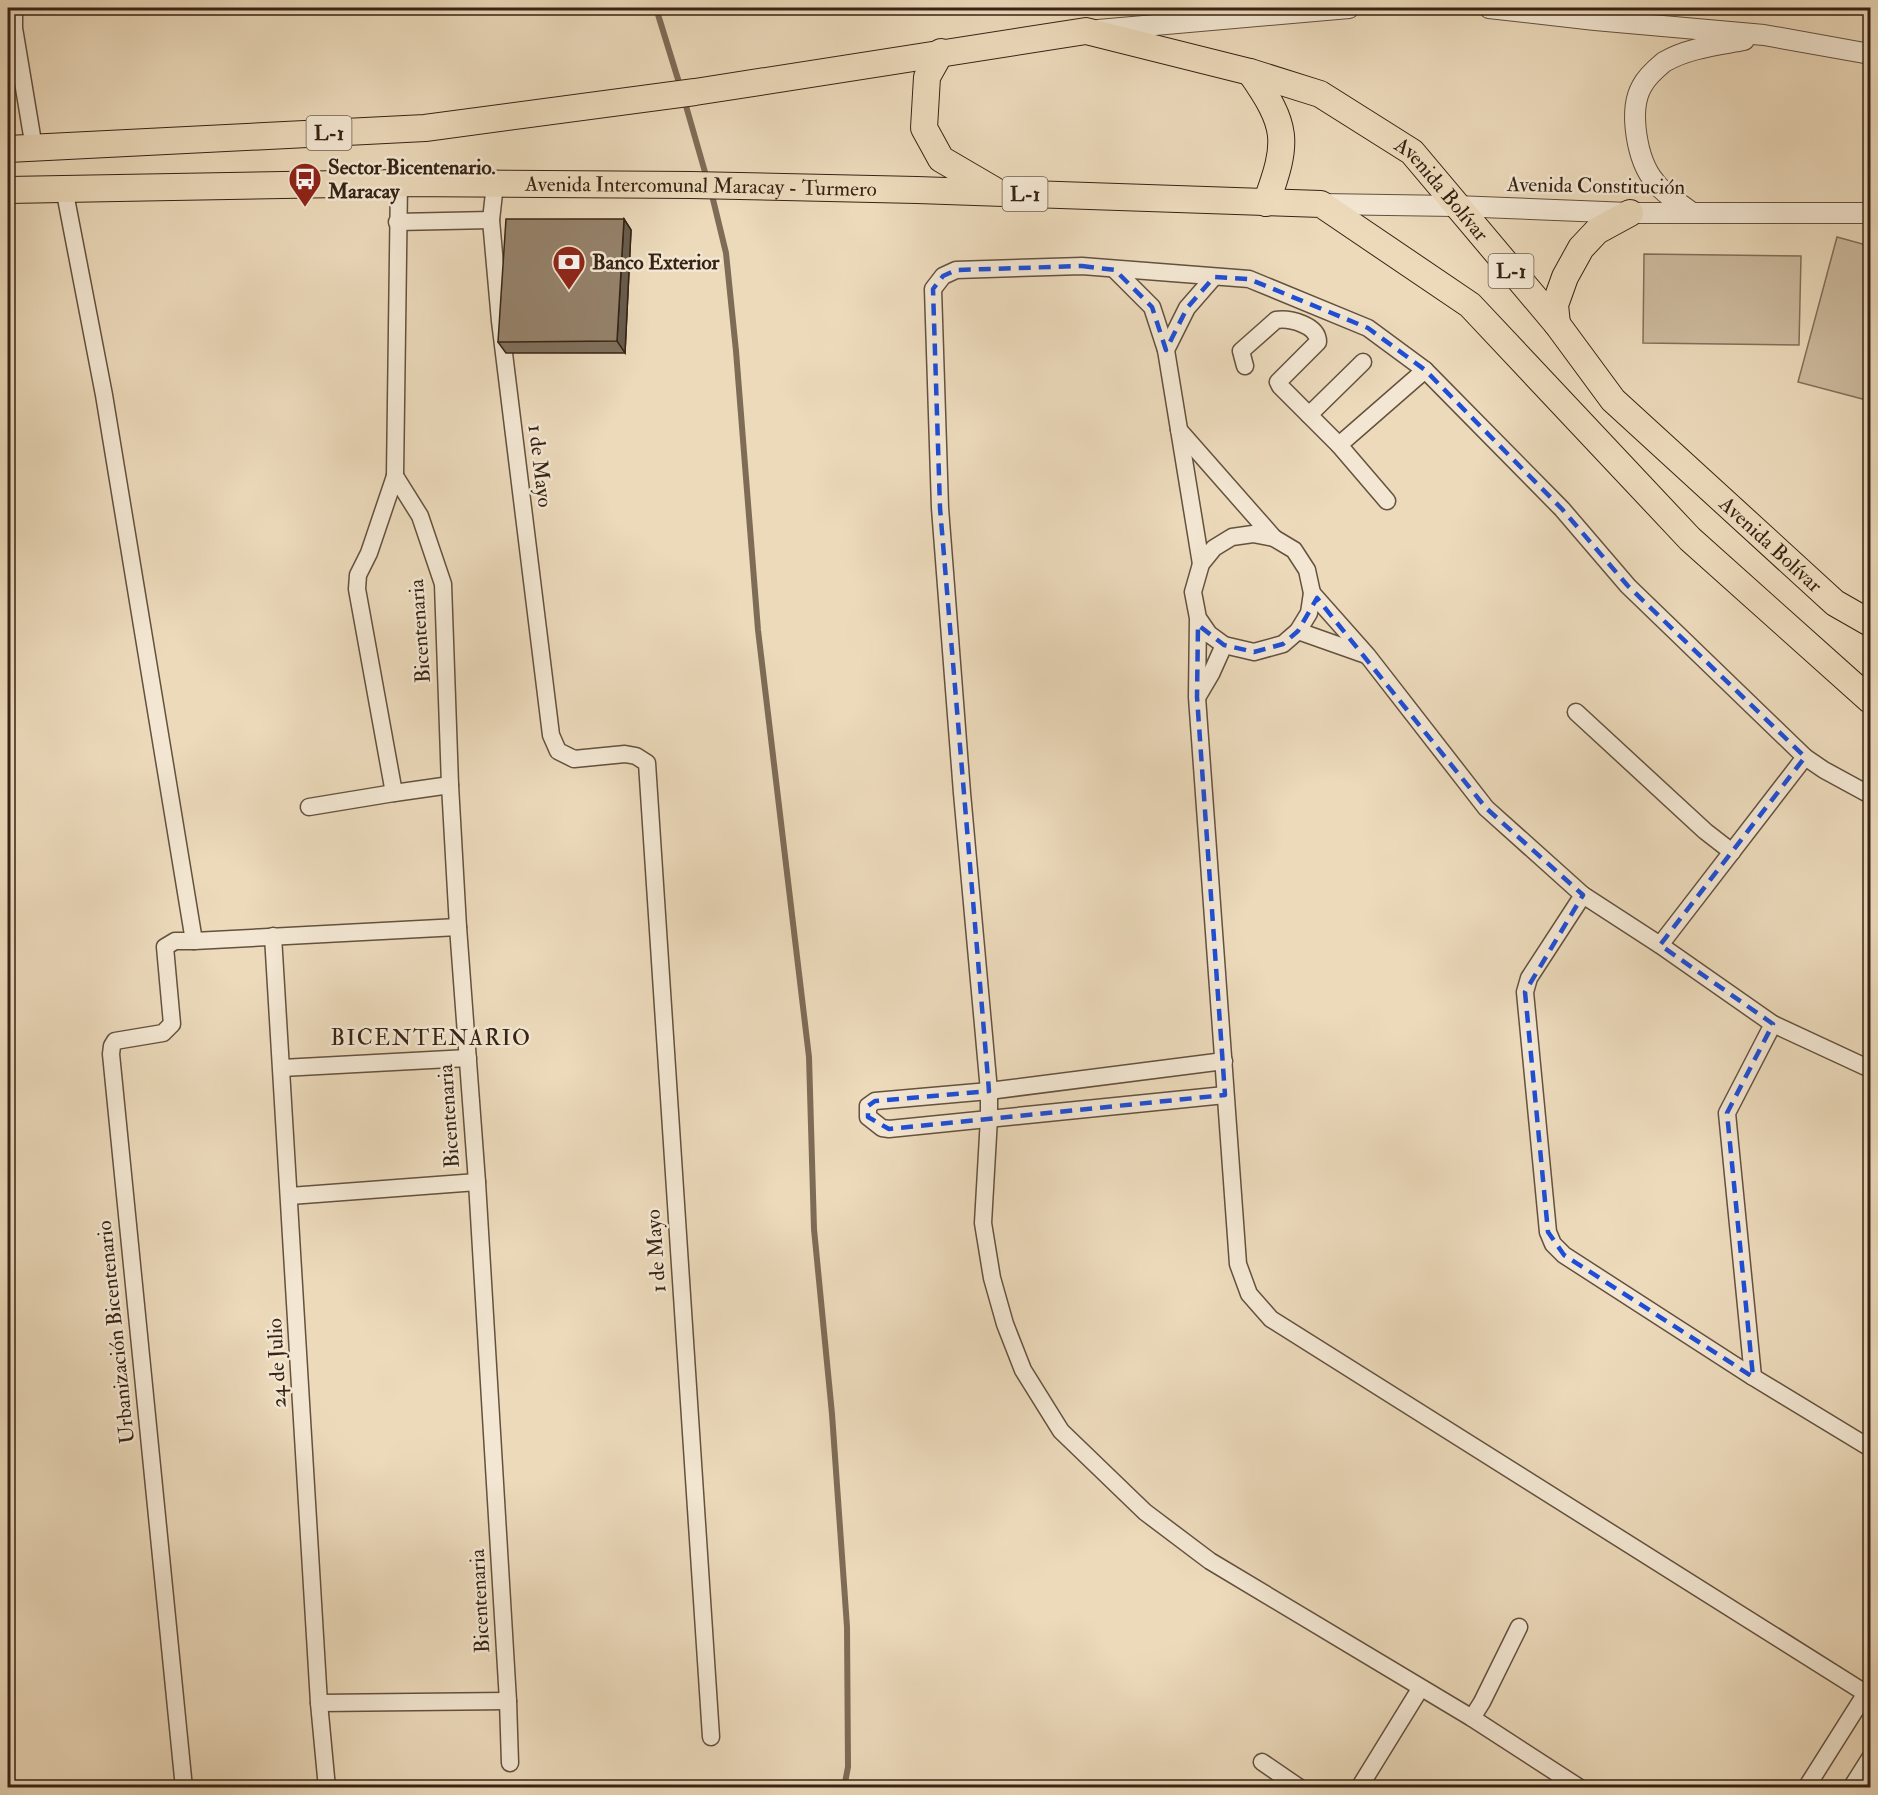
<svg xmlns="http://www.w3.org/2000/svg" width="1878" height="1795" viewBox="0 0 1878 1795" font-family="'IM FELL Double Pica',serif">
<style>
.green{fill:#cdbb9f;stroke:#826f5a;stroke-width:1.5}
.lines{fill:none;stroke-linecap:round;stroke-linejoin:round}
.stream{stroke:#7e6c57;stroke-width:6}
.minor-casing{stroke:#64513e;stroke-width:19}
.tertiary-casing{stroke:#64513e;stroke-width:22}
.primary-casing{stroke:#362315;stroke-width:28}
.minor{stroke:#f3e7d3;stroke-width:16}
.tertiary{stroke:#f3e7d3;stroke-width:20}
.primary{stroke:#ecdabb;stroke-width:26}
.wall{fill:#80705c;stroke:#362315;stroke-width:1.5}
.shaded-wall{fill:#685b4b;stroke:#362315;stroke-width:1.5}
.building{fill:#95826b;stroke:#362315;stroke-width:1.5}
.marked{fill:none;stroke:#1d4ed8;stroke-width:4.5;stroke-dasharray:12 8;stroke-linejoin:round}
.labels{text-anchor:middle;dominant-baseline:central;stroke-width:5;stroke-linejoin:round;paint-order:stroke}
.shield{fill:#f3e7d3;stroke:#6f5e4e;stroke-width:1.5}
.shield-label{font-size:20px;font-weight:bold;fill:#362315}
.poi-label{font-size:21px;font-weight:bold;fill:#362315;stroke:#f3e7d3;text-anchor:start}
.street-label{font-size:21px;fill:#362315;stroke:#f3e7d3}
.neighbourhood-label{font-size:22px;letter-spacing:1.5px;fill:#362315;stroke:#f3e7d3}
</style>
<rect width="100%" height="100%" fill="#ecdabb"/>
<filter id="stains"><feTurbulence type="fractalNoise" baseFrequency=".00333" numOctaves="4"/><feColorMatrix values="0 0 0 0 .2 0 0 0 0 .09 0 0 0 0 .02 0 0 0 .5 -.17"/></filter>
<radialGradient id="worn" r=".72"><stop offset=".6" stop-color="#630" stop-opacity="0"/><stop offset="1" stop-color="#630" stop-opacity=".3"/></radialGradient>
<!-- green -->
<g class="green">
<polygon points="1837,237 1870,246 1870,401 1798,382"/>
<polygon points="1644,254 1801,256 1799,345 1643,343"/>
</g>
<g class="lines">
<!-- stream -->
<g class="stream">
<polyline points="656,8 681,89"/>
<polyline points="684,99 707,179"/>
<polyline points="711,191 726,253 736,351 758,630 809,1057 814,1229 832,1414 847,1627 848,1767 844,1788"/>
</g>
<!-- minor casing -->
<g class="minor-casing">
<g id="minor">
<polyline points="14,8 14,28 34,148"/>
<polyline points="399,183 395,476 369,553 358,575 357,589 394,793 450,785"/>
<polyline points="495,184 491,220 500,321 551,735 558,751 574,759 625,754 636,756 647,763 711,1737"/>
<polyline points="64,188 104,395 194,941"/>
<polyline points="397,222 491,220"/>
<polyline points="1115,270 1152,307 1166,350"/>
<path d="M1245 366 1241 351 1276 320C1290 318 1318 325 1318 342L1278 382 1280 386 1339 445"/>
<polyline points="1309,415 1363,362"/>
<polyline points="1179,430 1274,538"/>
<polyline points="395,476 420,516 443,584 450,785 458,927 477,1182 508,1701 510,1763"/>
<polyline points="1387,501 1339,445 1425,370"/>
<polyline points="1201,564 1166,350 1187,308 1214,277"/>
<polyline points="1312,593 1367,655 1486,808 1583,895 1660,945 1773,1024 1870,1069"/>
<polyline points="1198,618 1209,634 1224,645 1254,652 1283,644 1298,631 1309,613 1312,593 1307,570 1294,550 1274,538 1253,534 1232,537 1214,548 1201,564 1193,592 1198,618 1197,697 1238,1264 1249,1294 1271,1319 1870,1696"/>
<polyline points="1298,631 1366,655"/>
<polyline points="1198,696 1211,674 1224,645"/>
<polyline points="1576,712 1705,831 1732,852"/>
<polyline points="309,807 394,793"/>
<polyline points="1583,895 1529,978 1525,992 1548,1232 1553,1244 1564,1255 1753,1377 1870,1448"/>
<polyline points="273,936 319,1703 327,1788"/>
<polyline points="1660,945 1805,757"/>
<polyline points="1224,1061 989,1091 875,1101 868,1106 868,1117 882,1128 889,1129 1225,1095"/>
<polyline points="282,1068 468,1058"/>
<polyline points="290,1196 477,1182"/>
<polyline points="1753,1377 1727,1113 1773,1024"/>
<polyline points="319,1703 508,1701"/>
<polyline points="1472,1718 1482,1702 1519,1627"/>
<polyline points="1262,1762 1300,1788"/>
<polyline points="184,1788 111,1054 112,1046 115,1041 163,1033 172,1024 165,947 175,941 194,941 458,927"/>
<polyline points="1359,1788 1420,1689"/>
<polyline points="1580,1788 1472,1718 1210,1561 1145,1512 1061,1431 1023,1370 1005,1324 992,1278 983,1223 989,1118 989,1091 962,793 940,508 933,289 943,276 956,270 1082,266 1249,279 1368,328 1425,370 1562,509 1628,586 1805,757 1824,770 1870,795"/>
<polyline points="1806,1788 1866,1693"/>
<polyline points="1851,1788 1870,1758"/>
</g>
</g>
<!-- tertiary casing -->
<g class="tertiary-casing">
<g id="tertiary">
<polyline points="1489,8 1595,20 1764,35 1870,54"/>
<polyline points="1098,30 1349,8"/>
<polyline points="1321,204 1455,206 1630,213 1870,213"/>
<path d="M1691 212C1679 203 1664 194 1655 182 1637 161 1628 110 1642 86 1646 78 1658 67 1664 62 1688 48 1718 45 1744 40"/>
</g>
</g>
<!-- primary casing -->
<g class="primary-casing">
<g id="primary">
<polyline points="941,52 927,77 924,128 941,159 994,190"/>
<path d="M1250 72C1288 126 1289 141 1266 203"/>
<path id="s1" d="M8 149 425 128 695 92 1086 31 1250 72 1320 94 1412 152 1557 324 1613 400 1835 603 1870 623"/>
<path id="s2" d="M8 190 399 183 691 185 917 190 1321 204 1470 305 1690 539 1870 700"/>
<polyline points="1557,324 1555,305 1565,277 1581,248 1597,231 1630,213"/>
</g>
</g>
<!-- minor -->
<use href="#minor" class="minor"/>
<!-- tertiary -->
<use href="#tertiary" class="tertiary"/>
<!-- primary -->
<use href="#primary" class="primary"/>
</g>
<!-- wall -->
<polygon class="wall" points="624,219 631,230 625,353 506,353 498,342"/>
<!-- shaded-wall -->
<polygon class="shaded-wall" points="624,219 631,230 625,353 617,341"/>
<!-- building -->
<polygon class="building" points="506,219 624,219 617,341 498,342"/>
<!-- marked area -->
<path class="marked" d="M1082 266 1115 270 1152 307 1166 350 1187 308 1214 277 1249 279 1368 328 1425 370 1562 509 1628 586 1805 757 1660 945 1773 1024 1727 1113 1753 1377 1564 1255 1548 1232 1525 992 1583 895 1486 808 1317 598 1298 631 1283 644 1254 652 1224 645 1198 625 1197 697 1225 1095 889 1129 868 1117V1106L875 1101 989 1091 940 508 933 289 943 276 956 270Z"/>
<!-- icons -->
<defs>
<g id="bus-pin" transform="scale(1.725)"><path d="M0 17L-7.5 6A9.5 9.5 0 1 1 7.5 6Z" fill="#8f2418" stroke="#f3e7d3"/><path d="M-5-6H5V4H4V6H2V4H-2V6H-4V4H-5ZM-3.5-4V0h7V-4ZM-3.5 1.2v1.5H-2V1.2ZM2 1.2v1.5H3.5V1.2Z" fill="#fff"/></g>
<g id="bank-pin" transform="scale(1.725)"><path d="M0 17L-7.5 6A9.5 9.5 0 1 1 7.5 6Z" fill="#8f2418" stroke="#f3e7d3"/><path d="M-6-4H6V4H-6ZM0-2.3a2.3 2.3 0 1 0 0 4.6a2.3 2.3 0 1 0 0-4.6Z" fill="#fff"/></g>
</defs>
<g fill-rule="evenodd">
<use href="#bus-pin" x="305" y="179"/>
<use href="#bank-pin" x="569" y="262"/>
</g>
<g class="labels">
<!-- shield labels -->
<g class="shield">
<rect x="306.5" y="116" width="45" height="34" rx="4.5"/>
<rect x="1002.5" y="177" width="45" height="34" rx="4.5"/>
<rect x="1488.5" y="254" width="45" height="34" rx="4.5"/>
</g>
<g class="shield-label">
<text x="329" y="133">L-1</text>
<text x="1025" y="194">L-1</text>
<text x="1511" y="271">L-1</text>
</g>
<!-- poi labels -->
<g class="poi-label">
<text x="328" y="167">Sector Bicentenario.<tspan x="328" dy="24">Maracay</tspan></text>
<text x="592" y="262">Banco Exterior</text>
</g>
<!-- street labels -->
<g class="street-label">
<text transform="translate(1596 186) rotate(1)">Avenida Constitución</text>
<text stroke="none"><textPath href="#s2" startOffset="693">Avenida Intercomunal Maracay - Turmero</textPath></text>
<text stroke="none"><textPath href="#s1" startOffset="1484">Avenida Bolívar</textPath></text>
<text transform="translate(540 466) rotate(83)">1 de Mayo</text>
<text stroke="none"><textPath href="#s1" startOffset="1970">Avenida Bolívar</textPath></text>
<text transform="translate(420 631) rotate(-94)">Bicentenaria</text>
<text transform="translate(449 1116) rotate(-94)">Bicentenaria</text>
<text transform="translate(656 1251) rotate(-94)">1 de Mayo</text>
<text transform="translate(116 1332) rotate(-96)">Urbanización Bicentenario</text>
<text transform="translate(277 1363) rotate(-93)">24 de Julio</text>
<text transform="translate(480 1601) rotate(-93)">Bicentenaria</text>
</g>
<!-- neighbourhood labels -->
<g class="neighbourhood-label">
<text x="431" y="1038">BICENTENARIO</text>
</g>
</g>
<!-- margin -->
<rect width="1878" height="1795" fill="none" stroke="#ecdabb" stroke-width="30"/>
<rect x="9" y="9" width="1860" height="1777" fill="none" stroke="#362315" stroke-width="3"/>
<rect x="15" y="15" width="1848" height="1765" fill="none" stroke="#362315" stroke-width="1.5"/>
<rect width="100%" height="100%" filter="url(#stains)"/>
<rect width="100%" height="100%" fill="url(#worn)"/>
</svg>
